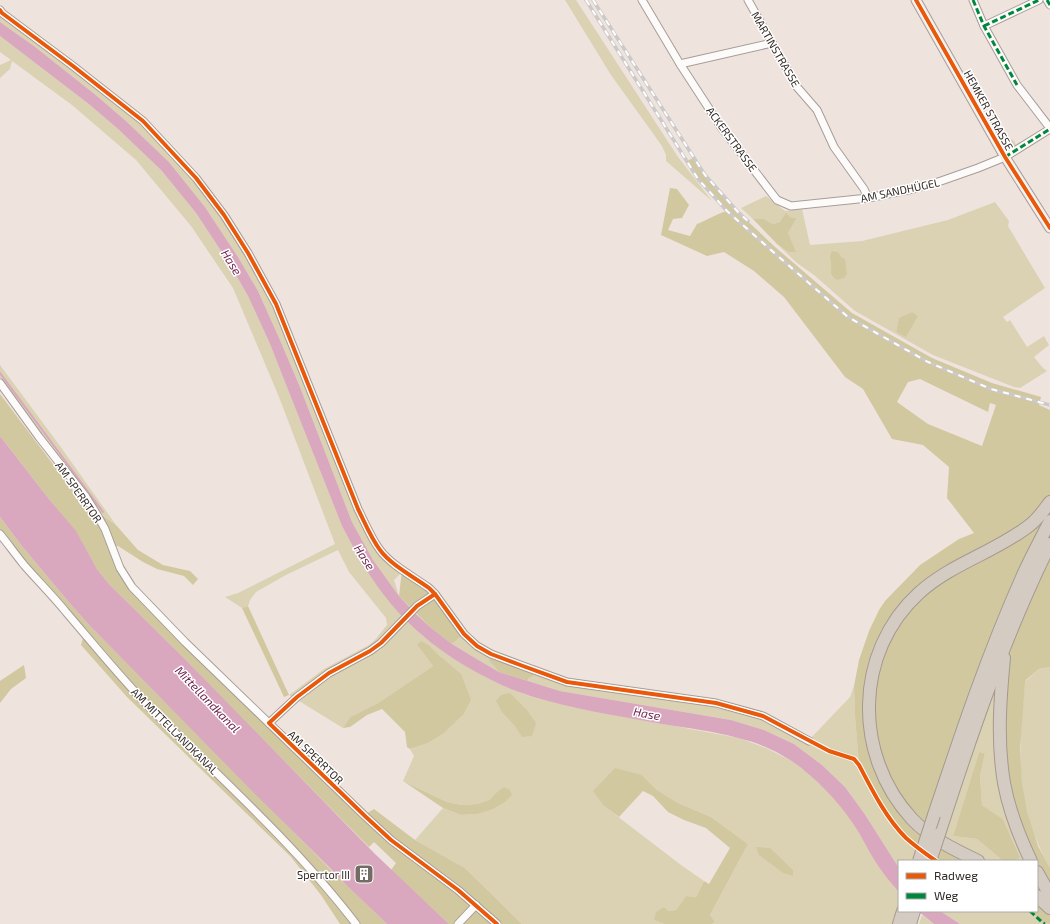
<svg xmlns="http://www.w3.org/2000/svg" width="1050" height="924" viewBox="0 0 1050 924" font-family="'Exo 2',sans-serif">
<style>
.green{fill:#dbd2b4;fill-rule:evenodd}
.forest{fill:#d2c8a0;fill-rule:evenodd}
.water{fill:#daa8be}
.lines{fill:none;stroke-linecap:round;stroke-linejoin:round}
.stream{stroke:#daa8be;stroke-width:2}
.street-casing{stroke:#a69d99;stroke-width:9}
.secondary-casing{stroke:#a69d99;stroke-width:11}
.highway-casing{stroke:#a5998e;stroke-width:14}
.street{stroke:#fdfbfa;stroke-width:7}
.secondary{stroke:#f0ecea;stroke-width:9}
.highway{stroke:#d4ccc3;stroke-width:12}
.rail-casing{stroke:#ccc9c8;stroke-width:3.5}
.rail{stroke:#fff;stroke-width:2;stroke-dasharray:6;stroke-linecap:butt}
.highway-bridge-casing{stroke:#a5998e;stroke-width:14;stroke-linecap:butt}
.highway-bridge{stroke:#d4ccc3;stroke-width:12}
.quiet{stroke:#00873e;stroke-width:3;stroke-dasharray:6 3;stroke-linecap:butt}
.cycleway-casing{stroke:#fff;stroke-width:6}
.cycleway{stroke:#e8590c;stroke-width:4}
.labels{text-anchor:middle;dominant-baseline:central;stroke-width:3;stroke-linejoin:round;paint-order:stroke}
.street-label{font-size:11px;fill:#332a26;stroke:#fff}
.poi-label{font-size:11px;fill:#332a26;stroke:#fff;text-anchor:end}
.water-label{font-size:12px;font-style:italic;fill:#722552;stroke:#fff}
</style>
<rect width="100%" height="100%" fill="#efe3de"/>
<!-- green -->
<g class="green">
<polygon points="565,0 576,0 678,157 712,201 666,161 666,155 662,146 611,75"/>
<polygon points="0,14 74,69 140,123 194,181 223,217 246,254 289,340 358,514 381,558 400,574 394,580 399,596 373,560 352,522 300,387 280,340 258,291 238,257 205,207 169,162 126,121 97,96 34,46 0,22"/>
<path d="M0 36 90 105 118 129 161 170 196 213 229 263 248 296 270 344 289 391 342 526C359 559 378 590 403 617L374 647 294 698 289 695 324 669 369 645 374 641 387 625 386 618 349 572 338 550 286 575 256 592 250 600 248 606 242 608 225 597 238 593 335 544 279 397 233 288 191 226 136 160 72 105 12 61 10 69 0 78V65L11 60 0 52Z"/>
<polygon points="998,130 1014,141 1016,145 1011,148 1008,148"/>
<path d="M766 196 785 211 802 209 810 245 862 241 948 220 995 202 1009 221 1008 226 1045 288 1003 317 1007 322 1010 320 1027 347 1044 336 1049 345 1034 357 1043 368 1047 371 1020 388 1014 387 933 355 855 311 814 275 797 263 777 244 788 252V233L797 218 773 224 764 219H753L741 208ZM912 312 906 336 896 332 899 319Z"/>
<polygon points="0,365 60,446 116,525 98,511 93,502 0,378"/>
<polygon points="407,621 423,636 446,653 469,668 495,682 529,696 582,709 739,738 766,748 790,760 812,776 831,795 852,821 879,866 899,892 899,904 892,924 712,924 715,922 710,915 748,844 711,817 678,803 657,790 642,775 604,806 681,865 704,881 696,897 686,896 676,910 668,911 654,920 664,924 522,924 465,868 415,840 443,808 461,815 477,814 496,793 489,800 477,804 462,805 447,802 403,781 414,756 410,749 428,743 443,734 463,715 441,657 430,646 417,645 433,666 378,703 350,717 343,728 299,701 330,676 380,650"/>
<polygon points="464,634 491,654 492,664 499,672 475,658 452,644"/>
<polygon points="1006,642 1000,705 1031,861 1010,861 1019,858 1003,819 982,805 980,776 985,753 979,752 953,836 977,839 1003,861 978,861 939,834"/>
<path d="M1050 667V868C1040 850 1032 831 1027 811 1016 770 1021 725 1025 684L1026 681 1039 669Z"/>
<polygon points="533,670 567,682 716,703 763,716 809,740 850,697 854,686 855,717 859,765 882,807 894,823 906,838 936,861 899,861 899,868 864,813 845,787 822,765 794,744 764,730 731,720 560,691 528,681"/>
<polygon points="940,911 1030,911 1043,923 1045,924 960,924"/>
<polygon points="922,915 934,924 919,924"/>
</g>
<!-- forest -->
<g class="forest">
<path d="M693 158 705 175 738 212 775 247 852 313 932 358 992 383 1041 397 1039 405 1050 410V521L928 832 978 861H936L906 838 894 823 882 807 859 765 855 717 854 686 859 660 869 631 879 610 885 601 920 565 959 539 974 533 947 498 949 467 923 445 892 439 863 389 845 377 784 297 754 271 724 252 707 256 661 235 670 188 677 189 689 205 682 218 673 219 668 230 690 236 697 224C707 220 716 214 727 211L698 179 687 161ZM920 379 988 412 990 403 996 405 982 446 928 424 897 402 908 382Z"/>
<polygon points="786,213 791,218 797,218 788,233 796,252 788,252 777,244 753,219 764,219 773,224 780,222"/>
<path d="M832 251 838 252 842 258 845 259 847 274 844 278 837 280C828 273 832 273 831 263 830 257 829 257 832 251Z"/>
<polygon points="912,312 918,316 906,337 896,332 899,318"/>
<polygon points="0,394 77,496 116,525 138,550 163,565 190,571 198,579 193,585 184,576 157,569 143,562 118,546 109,547 116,567 136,597 361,817 374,809 415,840 465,868 522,924 502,924 499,922 497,924 464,924 459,920 455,924 449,924 391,870 396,863 374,842 369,847 228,704 182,656 109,584 97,569 76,532 49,499 0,436"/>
<polygon points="0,517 21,545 72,606 91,627 156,693 346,885 387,924 340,924 321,895 291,857 127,697 81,645 84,634 0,534"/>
<polygon points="1050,544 1050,667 1039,669 1026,680 1025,684 1020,749 1022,783 1027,811 1038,846 1050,868 1050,895 1037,872 1037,861 1031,861 1004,784 1006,642"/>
<polygon points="402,570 429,588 464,634 452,644 430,627 399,596"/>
<polygon points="248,606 289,695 284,697 242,608"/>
<polygon points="421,641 430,646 441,657 461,674 471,700 463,715 443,734 428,743 410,749 407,747 405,732 382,709 367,715 350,727 343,728 350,717 378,703 433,666 417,645"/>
<polygon points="491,654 533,670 533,676 529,678 528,681 499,672 492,664 489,660"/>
<polygon points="24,665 26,678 11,689 0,703 0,681"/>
<polygon points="510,693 527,710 536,723 532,736 522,737 515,726 502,712 496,701 501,695"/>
<polygon points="979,752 985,753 980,776 982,805 1003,819 1020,858 1010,861 1003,861 977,839 953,836"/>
<polygon points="615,768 642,775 657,790 678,803 711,817 748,844 710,915 715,922 712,924 664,924 654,920 656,912 664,907 668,911 676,910 686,896 696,897 704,881 709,884 730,848 706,828 684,820 668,812 653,796 643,791 619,817 604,806 593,791"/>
<polygon points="403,781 447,802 462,805 477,804 489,800 496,793 504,787 510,790 512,795 505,802 493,809 477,814 461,815 443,808"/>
<polygon points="756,847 770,848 793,870 793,876 783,873 759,855"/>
<polygon points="1037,896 1050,908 1050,924 1043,923 1030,911 1037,911"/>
</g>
<!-- water -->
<g class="water">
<path d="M0 22 34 46 97 96 126 121 169 162 205 207 238 257 258 291 280 340 300 387 352 522 373 560 399 596 415 613 430 627 452 644 475 658 499 672 560 691 731 720 764 730 794 744 822 765 845 787 864 813 899 868V892C892 884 885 876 879 867 869 853 862 836 852 822 836 799 813 775 790 760 774 750 756 742 738 738 713 731 687 728 662 724 618 716 573 709 530 696 524 694 517 691 511 689 466 670 422 641 391 604 371 580 356 553 342 526L289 392 270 344 248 296 229 263 196 213 161 170 118 129 90 105 0 36Z"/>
<polygon points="0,436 49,499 76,531 97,569 109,584 182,656 375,854 449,924 387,924 346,885 331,869 253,792 91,627 72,606 21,545 0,517"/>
<polygon points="918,911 940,911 960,924 934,924"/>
</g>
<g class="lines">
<!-- stream -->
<polyline class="stream" points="0,373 103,512"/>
<!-- street casing -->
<g class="street-casing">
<g id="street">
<polyline points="642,0 680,64 721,127 777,200 791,206 868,198 913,189 941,181 978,168 1005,157 1050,129"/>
<polyline points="748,0 797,87 817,110 834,147 864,189 868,198"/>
<polyline points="973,0 984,26 1017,85 1050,128"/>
<polyline points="1047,0 1050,5"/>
<path d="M0 10 2 13 73 66 143 121 196 178 224 215 248 253 276 304 358 509C365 523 371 538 380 550 391 565 414 577 429 588L435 594 464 634 477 646 491 654 523 666 567 682 716 703 763 716 809 741"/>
<polyline points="984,26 1039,0"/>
<polyline points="680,64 772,43"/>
<polyline points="0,383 39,437 86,497 96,513 105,529 120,568 132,587 185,642 366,817 391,840 458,890 497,924"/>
<path d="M0 534C8 544 16 555 24 565 38 581 53 596 66 612 96 647 124 682 156 714 225 782 297 847 356 924"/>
<polyline points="269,723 297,697 329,673 370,651 381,643 417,606 435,594"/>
<polyline points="458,924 476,905"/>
</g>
</g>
<!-- secondary casing -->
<g class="secondary-casing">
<polyline id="secondary" points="916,0 1005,157 1050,228"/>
</g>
<!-- highway casing -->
<g class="highway-casing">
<g id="highway">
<path d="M1004 658C1000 700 997 741 1004 783 1009 810 1019 836 1031 861"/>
<path d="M934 815C961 734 988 653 1023 575 1031 557 1041 539 1050 521"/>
<path d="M939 834C971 735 1004 637 1050 544"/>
<path d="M978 861C955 850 930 838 912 819 853 755 854 652 919 593 952 563 996 552 1030 525 1038 519 1044 510 1050 502"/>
<polyline points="1037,872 1050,895"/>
<polyline points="1037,896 1050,908"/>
<polyline points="899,924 903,911"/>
<polyline points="910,924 914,911"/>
</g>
</g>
<!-- street -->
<use href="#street" class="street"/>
<!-- secondary -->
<use href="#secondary" class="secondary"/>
<!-- highway -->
<use href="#highway" class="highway"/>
<!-- rail casing -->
<g class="rail-casing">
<g id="rail">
<polyline points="586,0 698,179 727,211 771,250 848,317 928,362 991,389 1050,405"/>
<polyline points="593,0 705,175 738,212 748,221"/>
</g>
</g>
<!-- rail -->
<use href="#rail" class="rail"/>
<!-- highway-bridge casing -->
<g class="highway-bridge-casing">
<g id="highway-bridge">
<polyline points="919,861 934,815"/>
<polyline points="930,861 939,834"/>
</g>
</g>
<!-- highway-bridge -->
<use href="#highway-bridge" class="highway-bridge"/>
<!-- quiet -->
<g class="quiet">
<polyline points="973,0 984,26 1017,85"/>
<polyline points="1047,0 1050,5"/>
<polyline points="984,26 1039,0"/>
<polyline points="1005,157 1050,129"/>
<polyline points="1030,911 1043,923 1045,924"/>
</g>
<!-- cycleway casing -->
<g class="cycleway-casing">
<g id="cycleway">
<polyline points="916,0 1005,157 1050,228"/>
<path d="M0 10 2 13 73 66 143 121 196 178 224 215 248 253 276 304 358 509C365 523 371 538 380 550 391 565 414 577 429 588L435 594 464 634 477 646 491 654 523 666 567 682 716 703 763 716 829 751 854 759 859 765C872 790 886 818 906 838 916 847 926 854 936 861"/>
<polyline points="435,594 417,606 381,643 370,651 329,673 297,697 269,723 366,817 391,840 458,890 497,924"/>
</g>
</g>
<!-- cycleway -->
<use href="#cycleway" class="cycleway"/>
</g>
<!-- icons -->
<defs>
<g id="building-square" transform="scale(1)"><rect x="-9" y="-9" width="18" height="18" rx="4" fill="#756b66" stroke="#fff"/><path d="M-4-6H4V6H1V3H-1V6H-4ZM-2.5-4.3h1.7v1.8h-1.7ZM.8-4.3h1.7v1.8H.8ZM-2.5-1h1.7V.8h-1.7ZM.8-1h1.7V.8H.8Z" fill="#fff"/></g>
</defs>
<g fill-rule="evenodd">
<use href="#building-square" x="364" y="874"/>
</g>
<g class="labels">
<!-- street labels -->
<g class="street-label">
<text transform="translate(776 49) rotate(60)">MARTINSTRASSE</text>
<text transform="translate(989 110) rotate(61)">HEMKER STRASSE</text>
<text transform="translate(732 139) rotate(54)">ACKERSTRASSE</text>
<text transform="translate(900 190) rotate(-12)">AM SANDHÜGEL</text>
<text transform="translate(79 492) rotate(55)">AM SPERRTOR</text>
<text transform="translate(175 731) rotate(45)">AM MITTELLANDKANAL</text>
<text transform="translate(316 757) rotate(44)">AM SPERRTOR</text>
</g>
<!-- poi labels -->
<g class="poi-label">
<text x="350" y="874">Sperrtor III</text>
</g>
<!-- water labels -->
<g class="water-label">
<text transform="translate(232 262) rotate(58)">Hase</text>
<text transform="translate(365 557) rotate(57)">Hase</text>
<text transform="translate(208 699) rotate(46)">Mittellandkanal</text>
<text transform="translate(647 713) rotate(10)">Hase</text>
</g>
</g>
<!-- legend -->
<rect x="898" y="860" width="140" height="52" fill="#ffffff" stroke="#adaaa8"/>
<rect x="906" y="873" width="20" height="6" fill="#e8590c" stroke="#adaaa8"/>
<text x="934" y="880" font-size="12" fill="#332a26">Radweg</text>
<rect x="906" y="893" width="20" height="6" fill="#00873e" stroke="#adaaa8"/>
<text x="934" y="900" font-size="12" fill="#332a26">Weg</text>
</svg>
